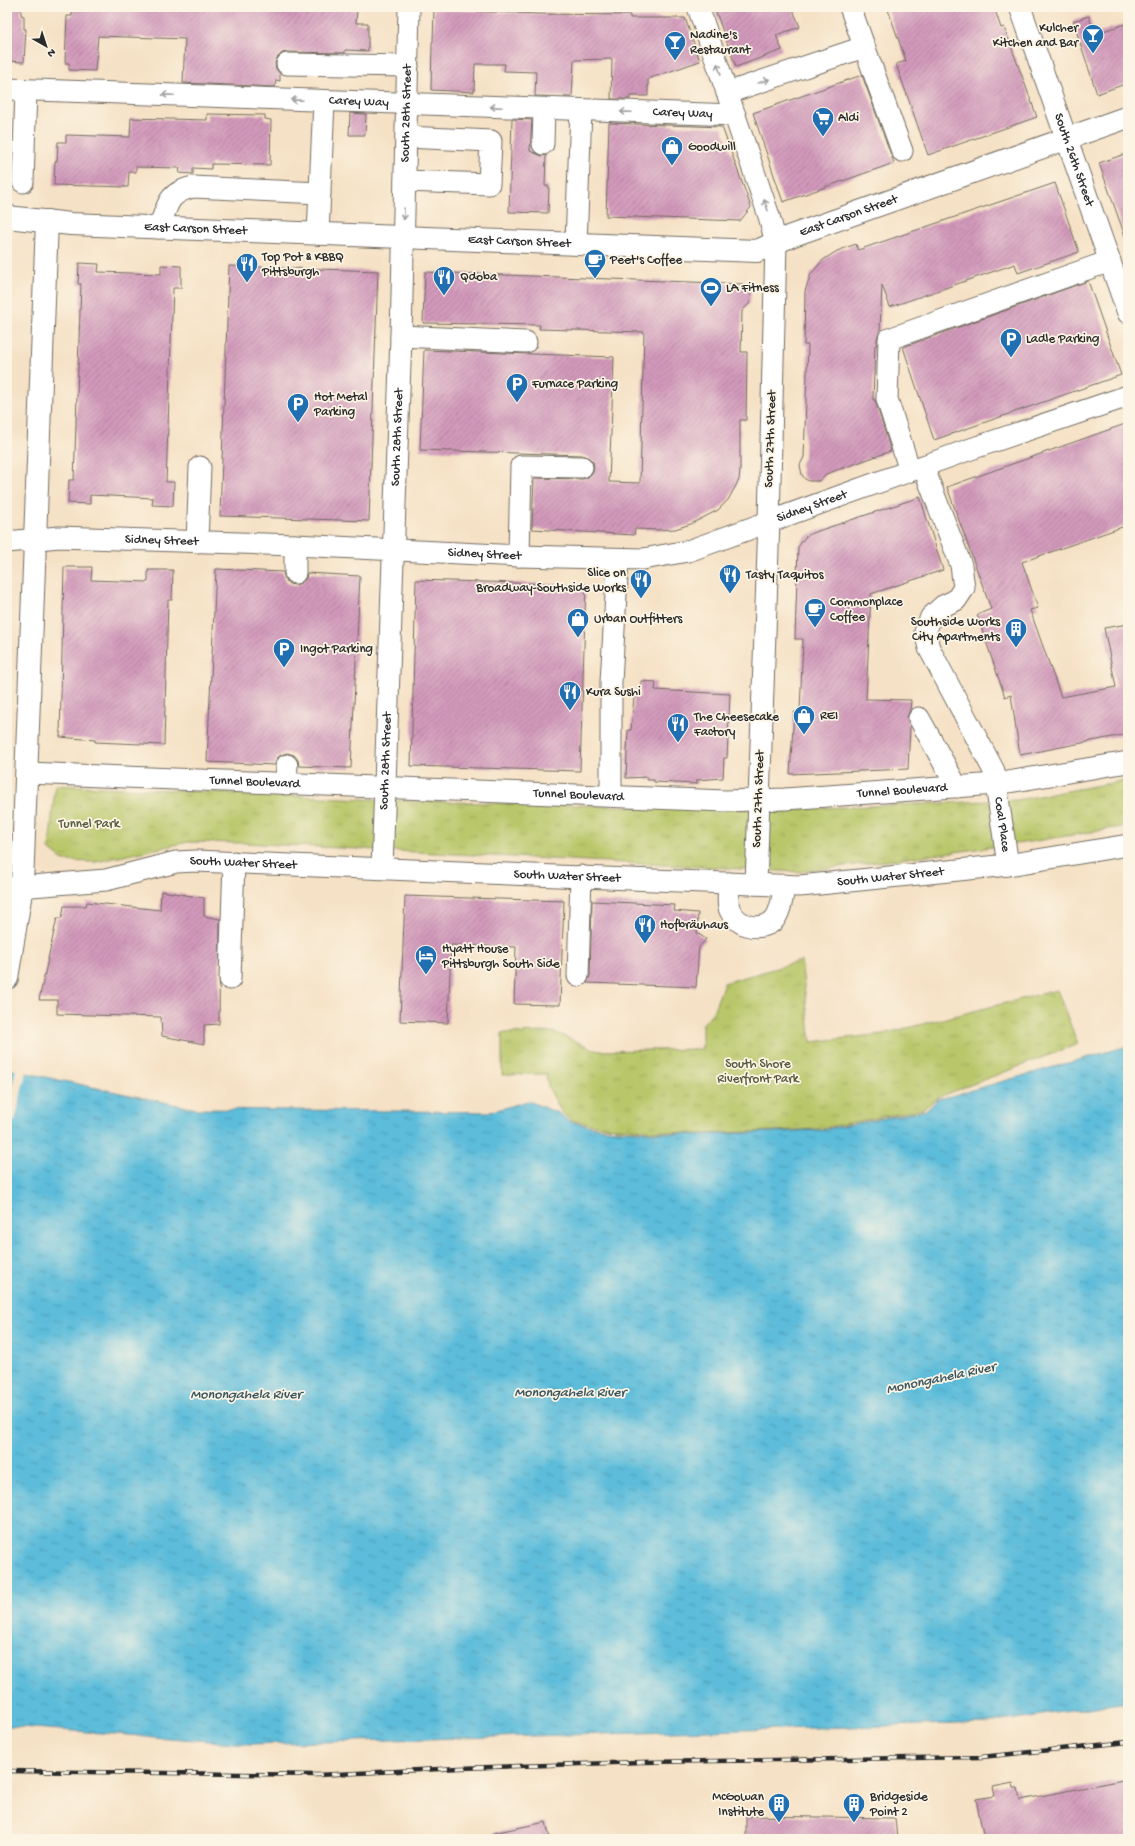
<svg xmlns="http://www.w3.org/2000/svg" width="1135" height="1846" viewBox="0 0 1135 1846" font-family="'Gochi Hand',sans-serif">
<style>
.grass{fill:url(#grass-tufts);stroke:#72794a}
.water{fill:url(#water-ripples);stroke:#447482}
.pier{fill:#f5e1c5}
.building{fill:url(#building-hatch)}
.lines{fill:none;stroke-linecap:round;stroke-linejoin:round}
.minor-casing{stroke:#726b61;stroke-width:23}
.major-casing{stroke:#726b61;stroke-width:24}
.minor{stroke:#fff;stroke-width:21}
.major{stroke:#fff;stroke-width:22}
.rail-casing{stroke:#2b2b2b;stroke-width:4.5}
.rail{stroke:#fcf5e5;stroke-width:3;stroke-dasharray:9;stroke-linecap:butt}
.oneway{stroke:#a0a0a0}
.labels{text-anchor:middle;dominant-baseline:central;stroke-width:3.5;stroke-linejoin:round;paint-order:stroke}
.poi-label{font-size:13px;fill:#2b2b2b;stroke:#fcf5e5;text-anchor:start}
.street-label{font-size:13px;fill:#2b2b2b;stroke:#fcf5e5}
.park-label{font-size:13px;fill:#565a3e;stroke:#fcf5e5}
.water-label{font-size:14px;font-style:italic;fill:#3a5660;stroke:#fcf5e5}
</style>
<defs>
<pattern id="grass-tufts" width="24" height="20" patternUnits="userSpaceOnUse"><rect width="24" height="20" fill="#b9c76a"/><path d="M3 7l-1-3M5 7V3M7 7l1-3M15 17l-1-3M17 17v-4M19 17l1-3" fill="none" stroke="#9fab5c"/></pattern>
<pattern id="water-ripples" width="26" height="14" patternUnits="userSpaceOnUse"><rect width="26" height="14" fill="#5cbcda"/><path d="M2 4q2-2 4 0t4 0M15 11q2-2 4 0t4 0" fill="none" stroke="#4c99b1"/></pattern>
<pattern id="building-hatch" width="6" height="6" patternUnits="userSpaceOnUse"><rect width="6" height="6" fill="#d299bb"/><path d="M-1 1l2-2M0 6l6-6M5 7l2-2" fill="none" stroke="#ab7d98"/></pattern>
</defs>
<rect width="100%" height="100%" fill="#fcf5e5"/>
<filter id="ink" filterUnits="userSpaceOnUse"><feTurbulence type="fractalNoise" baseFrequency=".025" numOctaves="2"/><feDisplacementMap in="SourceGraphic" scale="8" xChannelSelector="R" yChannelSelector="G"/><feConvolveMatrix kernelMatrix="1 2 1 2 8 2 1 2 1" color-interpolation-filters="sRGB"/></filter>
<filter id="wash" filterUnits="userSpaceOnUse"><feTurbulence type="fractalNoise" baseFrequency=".012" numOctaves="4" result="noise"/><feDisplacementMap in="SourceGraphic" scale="16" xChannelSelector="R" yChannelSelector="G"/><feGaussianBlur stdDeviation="0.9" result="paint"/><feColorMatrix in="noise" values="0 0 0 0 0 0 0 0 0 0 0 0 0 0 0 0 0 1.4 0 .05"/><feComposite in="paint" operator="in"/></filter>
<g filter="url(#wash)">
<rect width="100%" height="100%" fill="#f5e1c5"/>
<!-- grass -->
<g class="grass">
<polygon points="1128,780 1128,826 1023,843 800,872 244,843 188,842 96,862 64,861 49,849 55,785 409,801 774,810 1017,800"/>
<polygon points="801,961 811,1042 883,1034 1057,990 1078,1044 944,1095 935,1100 923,1109 819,1129 699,1134 605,1127 570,1120 562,1113 548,1086 546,1074 502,1075 502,1033 554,1032 598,1051 702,1049 702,1025 713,1012 724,983"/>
</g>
<!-- water -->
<polygon class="water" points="1128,1046 1128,1702 989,1723 249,1744 7,1726 7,1069 196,1109 490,1112 528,1101 560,1114 568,1121 603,1129 698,1135 822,1130 927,1110 937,1100"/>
<!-- pier -->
<polygon class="pier" points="16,1069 26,1071 15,1121 7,1119 7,1109"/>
<g id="blocks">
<!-- building -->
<g class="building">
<polygon points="7,7 21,7 21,15 24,16 24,29 26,29 24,62 7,61"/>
<polygon points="72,7 238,7 357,10 356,23 368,23 368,51 345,50 345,53 287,52 282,53 277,58 275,63 276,69 280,74 280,81 276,80 275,87 183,83 185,39 98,36 95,71 69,70 69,63 65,63 67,16 72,16"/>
<polygon points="714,7 792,7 800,27 776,35 782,50 736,67"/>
<polygon points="887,7 994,7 1001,28 1004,27 1037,117 928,155 896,64 906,61"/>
<polygon points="434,9 537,14 630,15 630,18 685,18 700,61 648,79 648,96 630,96 630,99 611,99 612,59 574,60 572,97 535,96 536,72 504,71 505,64 475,64 474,92 431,90 432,42 433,42"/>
<polygon points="1089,16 1094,34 1128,23 1128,83 1097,94 1073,21"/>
<polygon points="862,75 894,163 783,202 753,113"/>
<polygon points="350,113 366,114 365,135 349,135"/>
<polygon points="207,114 265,115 265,119 271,120 270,165 211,164 211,169 193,168 193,174 179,173 180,168 136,167 136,172 129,172 128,187 54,185 55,161 57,161 58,142 66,142 66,135 130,137 131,118 207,120"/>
<polygon points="512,119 532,120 530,151 542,156 546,155 545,186 549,186 548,213 509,212"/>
<polygon points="609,123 722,127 751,207 740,221 606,216"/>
<polygon points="1128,153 1128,239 1126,239 1099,163"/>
<polygon points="1055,183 1079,252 1018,273 1015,264 890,307 882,285 880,331 877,338 877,345 875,345 873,400 875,400 891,451 826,474 819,481 809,481 805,479 802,475 800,465 804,457 808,345 804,345 805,291 811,274 823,260 837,251 856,244 858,250"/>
<polygon points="79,263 99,264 98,272 161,274 161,265 181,266 181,288 173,288 166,482 174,482 173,506 152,505 153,498 90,495 90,504 68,503 69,480 74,480 81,284 78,284"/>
<polygon points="229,266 378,271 369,521 220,516"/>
<polygon points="425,272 743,284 751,292 750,303 742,311 741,352 747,352 746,420 740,420 740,469 739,480 728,500 718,510 691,524 675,529 659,530 635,529 634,535 532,529 534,478 582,479 587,478 592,473 594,468 593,462 588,457 582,455 420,450 424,350 614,357 609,482 640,483 644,332 539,329 540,325 423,323"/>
<polygon points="1088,281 1121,375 934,440 903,347"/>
<polygon points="1128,423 1128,525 1022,562 1038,608 1030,610 1061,697 1116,687 1104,628 1128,624 1128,734 1020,755 1011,695 1005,697 977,615 991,609 947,487"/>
<polygon points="920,497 943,570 871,594 867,677 866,699 911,700 910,710 907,717 910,726 908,769 790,774 794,712 800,712 803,639 795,639 798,547 805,537 812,533"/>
<polygon points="64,567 92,567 91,580 148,582 148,570 173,570 172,600 168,600 164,745 95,742 95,740 60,737"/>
<polygon points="216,569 283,572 285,579 289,584 295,585 301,583 306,579 307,573 360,576 351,768 299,766 298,760 294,755 287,753 281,755 277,758 275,765 207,762"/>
<polygon points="416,580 586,585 580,771 411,766"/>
<polygon points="641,681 656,682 655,690 730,694 727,758 724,758 723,778 697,780 697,784 654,782 654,780 647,780 647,777 626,778 628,730 631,730 634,697 640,697"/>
<polygon points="161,891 204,898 204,916 220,919 219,1024 204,1025 204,1044 162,1036 161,1017 57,1014 57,1000 39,1000 57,918 62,918 64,906 86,906 87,902 160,910"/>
<polygon points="405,896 564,901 560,1005 514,1004 516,947 451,945 448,1023 400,1021"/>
<polygon points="592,901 675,905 674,911 698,913 697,933 706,939 699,947 696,987 587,983 590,976"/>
<polygon points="1128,1779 1128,1839 984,1839 976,1799 995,1796 993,1787 1013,1783 1014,1788 1018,1788 1020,1800"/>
<polygon points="746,1816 895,1818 897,1839 746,1839"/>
<polygon points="546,1822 550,1839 494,1839 493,1833"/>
</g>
</g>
</g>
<g filter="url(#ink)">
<use href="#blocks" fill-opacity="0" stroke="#726b61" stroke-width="1"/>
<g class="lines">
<!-- minor casing -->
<g class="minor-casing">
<g id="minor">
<polyline points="698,7 769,216 776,243 769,521 756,884"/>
<polyline points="850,7 902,151"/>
<path id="s1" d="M1020 7 1128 313"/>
<polyline points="287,64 408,66"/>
<path id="s2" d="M7 89 735 115"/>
<polyline points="727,93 864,47"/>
<polyline points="543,144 544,109"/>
<polyline points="405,181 489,184 491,141 406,137"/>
<polyline points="23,182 26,90"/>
<path d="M159 228C168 205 167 193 193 187L320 193"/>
<polyline points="318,234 324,101"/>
<polyline points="576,244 581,110"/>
<polyline points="401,336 526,342"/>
<path id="s3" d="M923 466 961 565 964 588 956 600 943 606 931 617 925 632 929 648 994 771 1008 865"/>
<polyline points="910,471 887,399 889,339 1110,261"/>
<path id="s4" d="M7 542 59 537 295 545 519 556 643 559 688 551 965 451 1128 396"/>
<polyline points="197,542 200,467"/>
<polyline points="519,556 521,466 582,467"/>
<polyline points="295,573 295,545"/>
<polyline points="919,718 957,787"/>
<path id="s5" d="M27 773 725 801 785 799 996 784 1128 762"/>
<polyline points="286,784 287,765"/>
<polyline points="611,795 611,682 618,559"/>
<path id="s6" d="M382 868 401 336 409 7"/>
<path d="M729 883C729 891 727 901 729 908 735 925 758 933 773 921 781 913 783 896 784 885"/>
<path id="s7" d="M7 888 106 880 176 862 196 861 800 886 1008 865 1128 845"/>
<polyline points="578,976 581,876"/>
<polyline points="230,979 234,862"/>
</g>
</g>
<!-- major casing -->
<g class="major-casing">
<g id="major">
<path id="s8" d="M7 217 71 224 757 251 791 236 1128 117"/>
<polyline points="7,978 22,886 47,221"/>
</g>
</g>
<!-- minor -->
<use href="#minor" class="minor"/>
<!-- major -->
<use href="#major" class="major"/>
<!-- rail casing -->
<g class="rail-casing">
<polyline id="rail" points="7,1771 317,1775 460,1768 642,1762 981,1757 1128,1742"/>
</g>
<!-- rail -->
<use href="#rail" class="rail"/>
</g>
<!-- one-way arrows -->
<defs><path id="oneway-shaft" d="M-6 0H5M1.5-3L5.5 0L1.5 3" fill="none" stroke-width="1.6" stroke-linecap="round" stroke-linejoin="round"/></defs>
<g class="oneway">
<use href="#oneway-shaft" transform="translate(719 69) rotate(-109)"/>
<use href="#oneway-shaft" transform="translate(764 81) rotate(-19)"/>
<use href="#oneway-shaft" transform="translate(168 95) rotate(-178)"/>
<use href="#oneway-shaft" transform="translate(297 100) rotate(-178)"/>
<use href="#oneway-shaft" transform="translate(496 107) rotate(-178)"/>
<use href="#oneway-shaft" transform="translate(626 112) rotate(-178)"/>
<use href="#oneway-shaft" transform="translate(766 205) rotate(-109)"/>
<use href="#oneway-shaft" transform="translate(404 214) rotate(91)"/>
</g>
</g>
<!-- icons -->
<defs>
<g id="bar-pin" transform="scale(1.15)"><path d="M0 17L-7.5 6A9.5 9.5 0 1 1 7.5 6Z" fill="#1f6fb2" stroke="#fcf5e5"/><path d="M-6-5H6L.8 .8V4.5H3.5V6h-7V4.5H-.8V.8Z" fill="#fff"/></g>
<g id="supermarket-pin" transform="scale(1.15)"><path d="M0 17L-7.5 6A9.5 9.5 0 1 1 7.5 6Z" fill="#1f6fb2" stroke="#fcf5e5"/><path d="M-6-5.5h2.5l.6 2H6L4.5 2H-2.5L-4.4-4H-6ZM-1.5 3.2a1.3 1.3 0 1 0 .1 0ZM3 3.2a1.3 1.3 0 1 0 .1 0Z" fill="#fff"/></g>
<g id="shop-pin" transform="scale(1.15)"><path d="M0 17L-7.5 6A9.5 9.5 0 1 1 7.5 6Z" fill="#1f6fb2" stroke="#fcf5e5"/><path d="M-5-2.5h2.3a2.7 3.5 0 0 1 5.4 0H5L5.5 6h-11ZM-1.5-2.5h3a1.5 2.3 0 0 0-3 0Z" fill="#fff"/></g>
<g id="cafe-pin" transform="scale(1.15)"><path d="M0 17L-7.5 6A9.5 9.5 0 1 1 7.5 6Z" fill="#1f6fb2" stroke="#fcf5e5"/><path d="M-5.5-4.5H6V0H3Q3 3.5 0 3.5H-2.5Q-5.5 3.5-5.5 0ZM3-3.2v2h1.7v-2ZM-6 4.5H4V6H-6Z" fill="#fff"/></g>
<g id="restaurant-pin" transform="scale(1.15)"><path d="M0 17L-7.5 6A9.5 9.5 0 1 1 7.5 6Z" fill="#1f6fb2" stroke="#fcf5e5"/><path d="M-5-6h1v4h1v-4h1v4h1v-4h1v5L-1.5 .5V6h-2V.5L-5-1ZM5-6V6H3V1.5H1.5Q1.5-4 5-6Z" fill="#fff"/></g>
<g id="stadium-pin" transform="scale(1.15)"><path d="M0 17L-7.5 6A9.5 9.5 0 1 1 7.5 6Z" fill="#1f6fb2" stroke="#fcf5e5"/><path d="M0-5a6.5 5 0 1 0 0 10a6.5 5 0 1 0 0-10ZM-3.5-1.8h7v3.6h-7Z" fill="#fff"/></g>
<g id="parking-pin" transform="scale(1.15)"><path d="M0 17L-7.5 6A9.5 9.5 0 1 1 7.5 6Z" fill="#1f6fb2" stroke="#fcf5e5"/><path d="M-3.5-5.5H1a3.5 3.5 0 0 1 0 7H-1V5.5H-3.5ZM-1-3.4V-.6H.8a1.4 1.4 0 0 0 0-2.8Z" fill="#fff"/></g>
<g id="building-pin" transform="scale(1.15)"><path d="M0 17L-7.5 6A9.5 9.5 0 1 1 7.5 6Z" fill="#1f6fb2" stroke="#fcf5e5"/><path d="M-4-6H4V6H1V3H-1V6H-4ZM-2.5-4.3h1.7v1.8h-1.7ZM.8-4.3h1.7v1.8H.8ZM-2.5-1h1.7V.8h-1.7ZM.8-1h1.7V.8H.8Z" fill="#fff"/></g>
<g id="hotel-pin" transform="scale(1.15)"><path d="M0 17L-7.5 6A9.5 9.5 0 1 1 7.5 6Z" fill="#1f6fb2" stroke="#fcf5e5"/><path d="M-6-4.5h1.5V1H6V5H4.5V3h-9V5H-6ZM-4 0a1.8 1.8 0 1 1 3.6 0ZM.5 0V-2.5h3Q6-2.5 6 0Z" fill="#fff"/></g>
</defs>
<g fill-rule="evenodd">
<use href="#bar-pin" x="1093" y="35"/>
<use href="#bar-pin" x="675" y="42"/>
<use href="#supermarket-pin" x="823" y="118"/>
<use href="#shop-pin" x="672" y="147"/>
<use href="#cafe-pin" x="595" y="260"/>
<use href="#restaurant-pin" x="247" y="264"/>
<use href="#restaurant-pin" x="444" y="277"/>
<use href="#stadium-pin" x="711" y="288"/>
<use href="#parking-pin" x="1011" y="339"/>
<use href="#parking-pin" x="517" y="384"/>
<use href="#parking-pin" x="298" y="404"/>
<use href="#restaurant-pin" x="730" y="575"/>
<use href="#restaurant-pin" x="641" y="580"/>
<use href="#cafe-pin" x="815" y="609"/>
<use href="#shop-pin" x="578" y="619"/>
<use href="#building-pin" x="1016" y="629"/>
<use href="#parking-pin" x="284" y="649"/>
<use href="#restaurant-pin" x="570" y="692"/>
<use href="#shop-pin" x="804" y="716"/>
<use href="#restaurant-pin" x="678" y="724"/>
<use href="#restaurant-pin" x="645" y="925"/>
<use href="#hotel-pin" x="426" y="956"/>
<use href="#building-pin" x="779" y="1804"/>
<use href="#building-pin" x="854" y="1804"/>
</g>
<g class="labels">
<!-- poi labels -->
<g class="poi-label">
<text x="1078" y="28" text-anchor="end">Kulcher<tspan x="1078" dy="15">Kitchen and Bar</tspan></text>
<text x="690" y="35">Nadine's<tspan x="690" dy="15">Restaurant</tspan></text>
<text x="838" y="118">Aldi</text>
<text x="688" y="147">Goodwill</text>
<text x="262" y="257">Top Pot &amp; KBBQ<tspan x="262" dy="15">Pittsburgh</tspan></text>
<text x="610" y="260">Peet's Coffee</text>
<text x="460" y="277">Qdoba</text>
<text x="726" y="288">LA Fitness</text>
<text x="1026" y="339">Ladle Parking</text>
<text x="532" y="384">Furnace Parking</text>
<text x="314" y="397">Hot Metal<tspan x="314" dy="15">Parking</tspan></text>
<text x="626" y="573" text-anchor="end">Slice on<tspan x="626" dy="15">Broadway-Southside Works</tspan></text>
<text x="746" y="575">Tasty Taquitos</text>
<text x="830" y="602">Commonplace<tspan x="830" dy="15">Coffee</tspan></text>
<text x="594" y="619">Urban Outfitters</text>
<text x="1000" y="622" text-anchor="end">Southside Works<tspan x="1000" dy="15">City Apartments</tspan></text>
<text x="300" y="649">Ingot Parking</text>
<text x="586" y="692">Kura Sushi</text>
<text x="820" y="716">REI</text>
<text x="694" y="717">The Cheesecake<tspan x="694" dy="15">Factory</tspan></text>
<text x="660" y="925">Hofbräuhaus</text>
<text x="442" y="949">Hyatt House<tspan x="442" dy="15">Pittsburgh South Side</tspan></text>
<text x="764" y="1797" text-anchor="end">McGowan<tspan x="764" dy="15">Institute</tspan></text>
<text x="870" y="1797">Bridgeside<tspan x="870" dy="15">Point 2</tspan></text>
</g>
<!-- street labels -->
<g class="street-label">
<text stroke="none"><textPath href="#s2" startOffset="352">Carey Way</textPath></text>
<text stroke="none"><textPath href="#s6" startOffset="755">South 28th Street</textPath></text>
<text stroke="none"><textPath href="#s2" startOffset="676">Carey Way</textPath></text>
<text stroke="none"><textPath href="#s1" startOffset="162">South 26th Street</textPath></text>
<text stroke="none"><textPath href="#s8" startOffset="849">East Carson Street</textPath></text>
<text stroke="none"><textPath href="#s8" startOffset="189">East Carson Street</textPath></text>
<text stroke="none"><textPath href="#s8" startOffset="513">East Carson Street</textPath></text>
<text stroke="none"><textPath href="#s6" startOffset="431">South 28th Street</textPath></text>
<text transform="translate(771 439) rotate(-88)">South 27th Street</text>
<text stroke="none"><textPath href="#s4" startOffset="814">Sidney Street</textPath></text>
<text stroke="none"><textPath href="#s4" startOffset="155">Sidney Street</textPath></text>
<text stroke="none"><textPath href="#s4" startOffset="478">Sidney Street</textPath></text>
<text stroke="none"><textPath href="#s6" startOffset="107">South 28th Street</textPath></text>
<text stroke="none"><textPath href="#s5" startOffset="228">Tunnel Boulevard</textPath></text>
<text stroke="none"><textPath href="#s5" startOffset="876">Tunnel Boulevard</textPath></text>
<text stroke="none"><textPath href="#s5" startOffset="552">Tunnel Boulevard</textPath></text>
<text transform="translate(759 799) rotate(-88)">South 27th Street</text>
<text stroke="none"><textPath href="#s3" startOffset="400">Coal Place</textPath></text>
<text stroke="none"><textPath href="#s7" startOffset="239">South Water Street</textPath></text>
<text stroke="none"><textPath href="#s7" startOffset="563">South Water Street</textPath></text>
<text stroke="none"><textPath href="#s7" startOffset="887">South Water Street</textPath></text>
</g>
<!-- park labels -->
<g class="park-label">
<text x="89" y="824">Tunnel Park</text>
<text x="758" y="1064">South Shore<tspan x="758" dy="15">Riverfront Park</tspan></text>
</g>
<!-- water labels -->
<g class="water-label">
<text transform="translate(941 1379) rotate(-12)">Monongahela River</text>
<text x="570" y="1393">Monongahela River</text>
<text x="246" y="1395">Monongahela River</text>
</g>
</g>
<!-- margin -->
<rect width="1135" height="1846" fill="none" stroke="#fcf5e5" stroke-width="24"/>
<!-- north arrow -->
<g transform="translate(46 46) rotate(141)" stroke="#fcf5e5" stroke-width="3" paint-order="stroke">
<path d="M0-3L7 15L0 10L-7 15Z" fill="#2b2b2b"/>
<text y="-6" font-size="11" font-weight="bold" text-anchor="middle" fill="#2b2b2b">N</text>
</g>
</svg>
